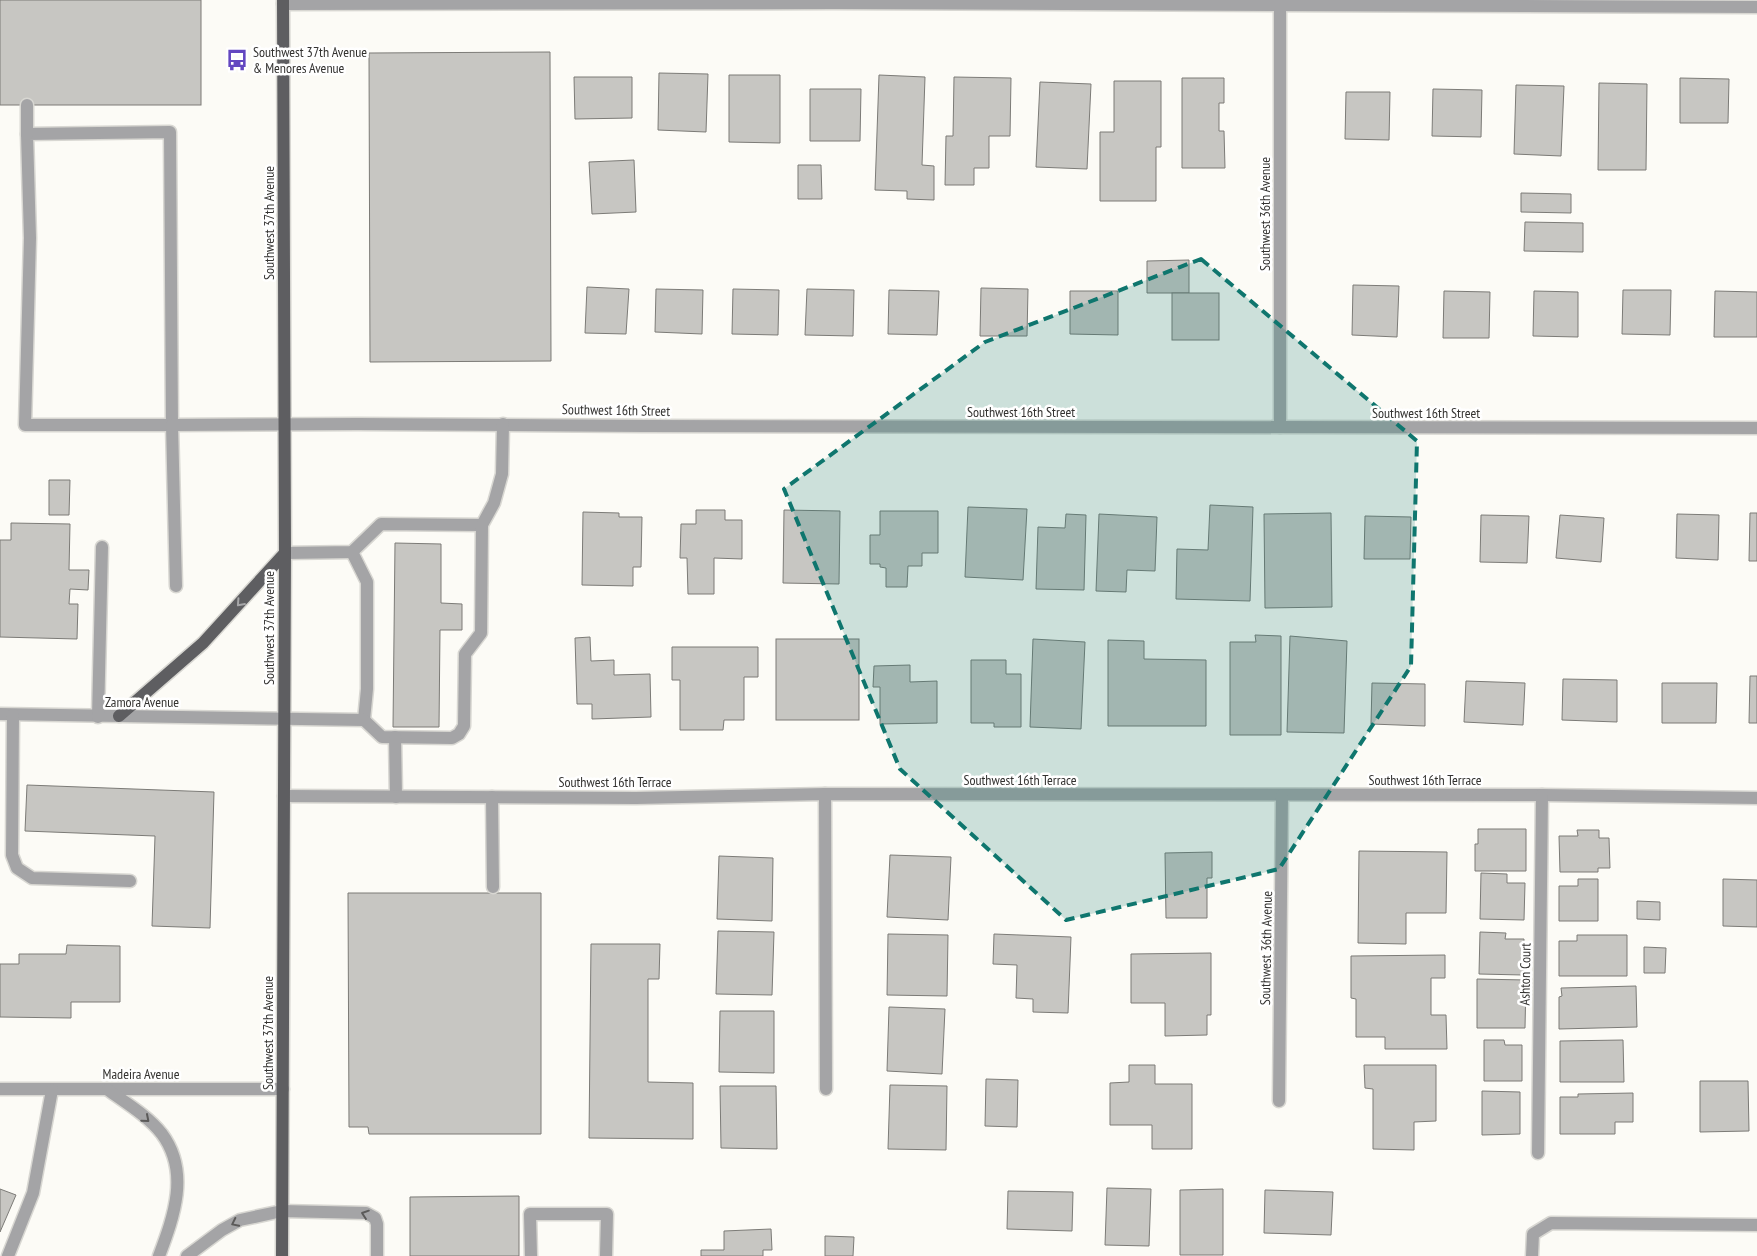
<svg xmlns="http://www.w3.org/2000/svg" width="1757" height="1256" viewBox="0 0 1757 1256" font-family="'PT Sans Narrow',sans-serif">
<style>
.building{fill:#c7c6c2;stroke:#7c7b77}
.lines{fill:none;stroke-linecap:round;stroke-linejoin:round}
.minor-casing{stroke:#d8d7d2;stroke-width:15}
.major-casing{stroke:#d8d7d2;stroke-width:15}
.minor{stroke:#a4a4a6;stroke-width:12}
.major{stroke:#5e5e61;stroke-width:12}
.oneway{stroke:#a6a6a8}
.oneway2{stroke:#5b5a59}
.marked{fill:#0f766e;fill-opacity:0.2;stroke:#0f766e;stroke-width:4;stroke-dasharray:10 6;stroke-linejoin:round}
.labels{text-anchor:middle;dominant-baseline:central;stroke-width:5;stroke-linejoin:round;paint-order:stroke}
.poi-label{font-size:14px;fill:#333230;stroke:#fff;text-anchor:start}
.street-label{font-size:14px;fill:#333230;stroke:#fff}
</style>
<rect width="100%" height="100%" fill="#fcfbf6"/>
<!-- building -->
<g class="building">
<rect x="0" y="0" width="201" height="105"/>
<polygon points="550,52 551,361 370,362 369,53"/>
<polygon points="659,73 708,74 706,132 658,130"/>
<polygon points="729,75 780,75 780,143 729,142"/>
<polygon points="879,75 925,77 922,165 934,166 934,200 907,199 907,191 875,190"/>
<polygon points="574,77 632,77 632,118 575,119"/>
<polygon points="954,77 1011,78 1010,136 989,136 989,168 974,168 974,185 945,185 946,136 953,136"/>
<polygon points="1182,78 1224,78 1224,103 1219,103 1219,131 1224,131 1225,168 1182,168"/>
<polygon points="1680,78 1729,79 1728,123 1680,123"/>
<polygon points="1114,81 1161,81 1161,147 1156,147 1156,201 1100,201 1100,132 1114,132"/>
<polygon points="1040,82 1091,84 1087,169 1036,167"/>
<polygon points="1599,83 1647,84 1646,170 1598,170"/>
<polygon points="1516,85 1564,86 1561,156 1514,154"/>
<polygon points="810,89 861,89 860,141 810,141"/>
<polygon points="1433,89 1482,90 1481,137 1432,136"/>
<polygon points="1346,92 1390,92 1389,140 1345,139"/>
<polygon points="634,160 636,212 592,214 589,162"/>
<polygon points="798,165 821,165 822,199 798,199"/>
<polygon points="1521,193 1571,194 1571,213 1521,212"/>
<polygon points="1525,222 1583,223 1583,252 1524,251"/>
<polygon points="1189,260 1189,293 1147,293 1147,261"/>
<polygon points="1353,285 1399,286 1397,337 1352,335"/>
<polygon points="587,287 629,289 626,334 585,333"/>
<polygon points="981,288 1028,289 1027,336 980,336"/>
<polygon points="656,289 703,290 702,334 655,332"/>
<polygon points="733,289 779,290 778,335 732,334"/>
<polygon points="807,289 854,290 853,336 805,335"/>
<polygon points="889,290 939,291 937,335 888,334"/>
<polygon points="1623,290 1671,290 1670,335 1622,334"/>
<polygon points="1070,291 1118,291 1118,335 1070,334"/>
<polygon points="1444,291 1490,292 1489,338 1443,338"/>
<polygon points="1534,291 1578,292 1578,337 1533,336"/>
<polygon points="1715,291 1757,292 1757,337 1714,337"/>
<rect x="1172" y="293" width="47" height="47"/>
<polygon points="49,480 70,480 69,515 49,515"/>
<polygon points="1210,505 1253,507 1250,601 1176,599 1177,549 1208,550"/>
<polygon points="968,507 1027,509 1023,580 965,577"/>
<polygon points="696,510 725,510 725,520 742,520 742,559 714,558 714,594 688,594 687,558 680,558 681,524 696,524"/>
<polygon points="784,510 840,511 839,584 783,583"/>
<polygon points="880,511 938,511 938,553 922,553 922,566 908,566 907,587 886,587 886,568 880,567 880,564 870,564 870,535 880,535"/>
<polygon points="583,512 619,513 619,517 642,517 641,567 633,567 633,586 582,585"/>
<polygon points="1331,513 1332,607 1265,608 1264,514"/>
<polygon points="1750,513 1757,513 1757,561 1749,561"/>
<polygon points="1066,514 1086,515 1084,590 1036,589 1038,527 1065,528"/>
<polygon points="1099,514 1157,517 1155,571 1127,570 1126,592 1096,591"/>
<polygon points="1677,514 1719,515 1718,560 1676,558"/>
<polygon points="1481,515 1529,516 1527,563 1480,562"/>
<polygon points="1560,515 1604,518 1601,562 1556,558"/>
<polygon points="1365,516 1411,517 1410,559 1364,559"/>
<polygon points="11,523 70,524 69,570 89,570 88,590 70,589 69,604 78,604 77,639 0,637 0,540 11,540"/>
<polygon points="395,543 441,544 441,603 462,604 462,630 440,630 439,727 393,727"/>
<polygon points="1255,635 1281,636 1281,735 1230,735 1230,642 1256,642"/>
<polygon points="1290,636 1347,641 1344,733 1287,732"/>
<polygon points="590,637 591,661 614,660 614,675 650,674 651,717 592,719 592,704 577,704 575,638"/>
<rect x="776" y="639" width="83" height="81"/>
<polygon points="1033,639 1085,642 1081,729 1030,727"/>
<polygon points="1108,640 1144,641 1144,659 1206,660 1206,726 1108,726"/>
<polygon points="672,647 758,647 758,677 744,677 744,720 724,720 723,730 680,730 680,680 672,680"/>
<polygon points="971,660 1006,660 1006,674 1021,674 1021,727 994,727 994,723 971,723"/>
<polygon points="910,665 910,682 937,681 937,723 880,724 880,687 873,687 874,666"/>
<polygon points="1750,676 1757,676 1757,723 1749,723"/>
<polygon points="1563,679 1617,680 1617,722 1562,720"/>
<polygon points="1466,681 1525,683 1523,725 1464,722"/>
<polygon points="1372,683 1425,684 1425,726 1371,724"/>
<polygon points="1662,683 1717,683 1716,723 1662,723"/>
<polygon points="27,785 214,792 210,928 152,926 155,836 25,831"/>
<polygon points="1478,829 1526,829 1526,871 1475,871 1475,844 1478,844"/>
<polygon points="1577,830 1599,830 1599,838 1609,838 1610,868 1598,868 1598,872 1560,872 1559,836 1578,836"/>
<polygon points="1359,851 1447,852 1446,913 1406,913 1406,944 1358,943"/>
<polygon points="1212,852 1212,878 1207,878 1207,918 1166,918 1165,853"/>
<polygon points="890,855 951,857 948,920 887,917"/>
<polygon points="719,856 773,858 772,921 717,919"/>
<polygon points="1481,873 1507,874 1507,883 1525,883 1524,920 1480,919"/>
<polygon points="1578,879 1598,879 1598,921 1559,921 1559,886 1578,886"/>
<polygon points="1723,879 1757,880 1757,927 1723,926"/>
<polygon points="348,893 541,893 541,1134 369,1134 368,1127 349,1127"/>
<polygon points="1637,901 1660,902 1660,920 1637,919"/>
<polygon points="718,931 774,932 772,995 716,994"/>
<polygon points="1480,932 1506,933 1505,939 1524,939 1523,975 1479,974"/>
<polygon points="888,934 948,935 947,996 887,995"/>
<polygon points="994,934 1071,937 1068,1013 1033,1012 1033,999 1016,998 1017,965 993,964"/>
<polygon points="1577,935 1627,935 1627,976 1559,976 1559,941 1577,941"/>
<polygon points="591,944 660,944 659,979 648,979 648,1082 693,1083 693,1139 589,1138"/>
<polygon points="67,945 120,946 120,1002 71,1002 71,1018 0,1017 0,964 19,964 19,954 66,954"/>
<polygon points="1644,947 1666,948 1665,973 1644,973"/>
<polygon points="1211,953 1211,1015 1207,1015 1207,1035 1165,1036 1165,1003 1131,1003 1131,954"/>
<polygon points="1445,955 1445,978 1431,978 1431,1015 1446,1015 1447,1049 1385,1049 1385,1037 1356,1037 1356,999 1351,998 1351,956"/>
<polygon points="1477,979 1526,980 1525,1028 1477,1028"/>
<polygon points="1636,986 1637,1027 1559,1029 1559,997 1562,996 1561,988"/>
<polygon points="889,1007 945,1009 942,1074 887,1071"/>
<polygon points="720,1011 774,1011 774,1073 719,1072"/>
<polygon points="1484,1040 1504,1040 1505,1045 1522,1045 1522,1081 1484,1081"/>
<polygon points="1623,1040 1624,1082 1560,1082 1560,1041"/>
<polygon points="1129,1065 1155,1065 1155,1084 1192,1084 1192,1149 1152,1149 1152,1125 1110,1125 1110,1083 1129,1082"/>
<polygon points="1364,1065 1436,1065 1436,1121 1414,1122 1414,1150 1373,1149 1373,1089 1365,1088"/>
<polygon points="986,1079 1018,1080 1017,1127 985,1126"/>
<polygon points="1700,1081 1748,1081 1749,1131 1700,1132"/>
<polygon points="890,1085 947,1086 946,1150 888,1149"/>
<polygon points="720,1086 776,1086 777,1149 721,1148"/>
<polygon points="1482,1091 1520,1092 1520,1134 1482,1135"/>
<polygon points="1633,1093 1633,1122 1615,1122 1615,1134 1560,1134 1560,1097 1578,1097 1578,1094"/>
<polygon points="1107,1188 1151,1189 1149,1246 1105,1245"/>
<polygon points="0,1189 16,1195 0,1232"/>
<polygon points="1223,1189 1223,1255 1180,1255 1180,1190"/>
<polygon points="1265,1190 1333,1192 1331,1235 1264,1233"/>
<polygon points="1008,1191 1073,1192 1072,1231 1007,1229"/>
<polygon points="519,1196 519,1256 410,1256 410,1197"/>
<polygon points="771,1229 772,1250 763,1250 763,1256 701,1256 701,1250 724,1250 724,1231"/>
<polygon points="825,1236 854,1237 853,1256 825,1256"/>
</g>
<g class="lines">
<!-- minor casing -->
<g class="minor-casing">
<g id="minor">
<polyline points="283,4 833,3 1757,7"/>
<polygon points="170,132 172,425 25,425 30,238 27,134"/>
<polyline points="27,134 27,105"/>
<polyline points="1280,427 1280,0"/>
<polyline points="352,552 367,582 367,689 364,720"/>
<polyline points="285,553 352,552 381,524 482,525"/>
<polyline points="176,586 172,425 358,424 644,426 1757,428"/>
<polyline points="0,714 364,720 382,737 452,738 459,734 464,726 465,654 481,633 482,525 494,503 502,474 503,424"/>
<polyline points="13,715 12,855 17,868 32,878 130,881"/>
<polyline points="98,717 102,547"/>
<polyline points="395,737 396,797"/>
<polyline points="825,794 826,1089"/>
<polyline points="284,796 636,798 825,794 1542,795 1757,798"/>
<polyline points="492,797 493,887"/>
<polyline points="0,1089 283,1089"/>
<path d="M108 1090C126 1103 148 1116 162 1134 190 1172 174 1216 159 1256"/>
<polyline points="1279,1101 1282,795"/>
<polyline points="1538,1153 1542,795"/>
<polyline points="8,1256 33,1193 52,1090"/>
<polyline points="187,1256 222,1230 240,1220 282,1211 366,1213 375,1218 377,1224 377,1256"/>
<polyline points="531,1256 530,1214 607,1214 606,1256"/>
<polyline points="1532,1256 1533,1234 1551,1223 1757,1225"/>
</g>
</g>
<!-- major casing -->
<g class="major-casing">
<g id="major">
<polyline points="119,716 203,643 285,553"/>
<polyline points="282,1256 285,553 283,0"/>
</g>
</g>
<!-- minor -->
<use href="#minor" class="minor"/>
<!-- major -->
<use href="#major" class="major"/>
</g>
<!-- one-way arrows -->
<defs><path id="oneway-chevron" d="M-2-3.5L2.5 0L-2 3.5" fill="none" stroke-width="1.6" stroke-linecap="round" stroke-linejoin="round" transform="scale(1.25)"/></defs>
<use class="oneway" href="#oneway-chevron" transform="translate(240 603) rotate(132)"/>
<g class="oneway2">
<use href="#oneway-chevron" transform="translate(146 1119) rotate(41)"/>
<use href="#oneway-chevron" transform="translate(365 1214) rotate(-161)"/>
<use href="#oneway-chevron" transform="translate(235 1223) rotate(154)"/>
</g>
<!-- marked area -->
<path class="marked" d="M1201 259 1417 441 1411 666 1279 869 1066 920 900 769 784 489 985 342Z"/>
<!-- icons -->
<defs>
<g id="bus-bare" transform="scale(1.725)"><path d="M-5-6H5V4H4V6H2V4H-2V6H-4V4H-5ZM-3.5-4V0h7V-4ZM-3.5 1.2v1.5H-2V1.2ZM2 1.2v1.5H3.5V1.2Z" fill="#6347c0" stroke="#fff" stroke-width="2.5" paint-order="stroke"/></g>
</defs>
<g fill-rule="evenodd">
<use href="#bus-bare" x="237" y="60"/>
</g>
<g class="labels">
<!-- poi labels -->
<g class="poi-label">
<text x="253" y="52">Southwest 37th Avenue<tspan x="253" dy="16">&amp; Menores Avenue</tspan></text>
</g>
<!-- street labels -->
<g class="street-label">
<text transform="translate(1265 214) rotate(-90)">Southwest 36th Avenue</text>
<text transform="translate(269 223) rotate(-90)">Southwest 37th Avenue</text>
<text transform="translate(616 410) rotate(1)">Southwest 16th Street</text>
<text x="1021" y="412">Southwest 16th Street</text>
<text x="1426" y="413">Southwest 16th Street</text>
<text transform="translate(269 628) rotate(-90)">Southwest 37th Avenue</text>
<text x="142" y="702">Zamora Avenue</text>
<text x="1020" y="780">Southwest 16th Terrace</text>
<text x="1425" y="780">Southwest 16th Terrace</text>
<text x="615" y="782">Southwest 16th Terrace</text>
<text transform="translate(1266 948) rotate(-89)">Southwest 36th Avenue</text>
<text transform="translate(1525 974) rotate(-89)">Ashton Court</text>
<text transform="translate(268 1033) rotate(-90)">Southwest 37th Avenue</text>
<text x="141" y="1074">Madeira Avenue</text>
</g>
</g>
</svg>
